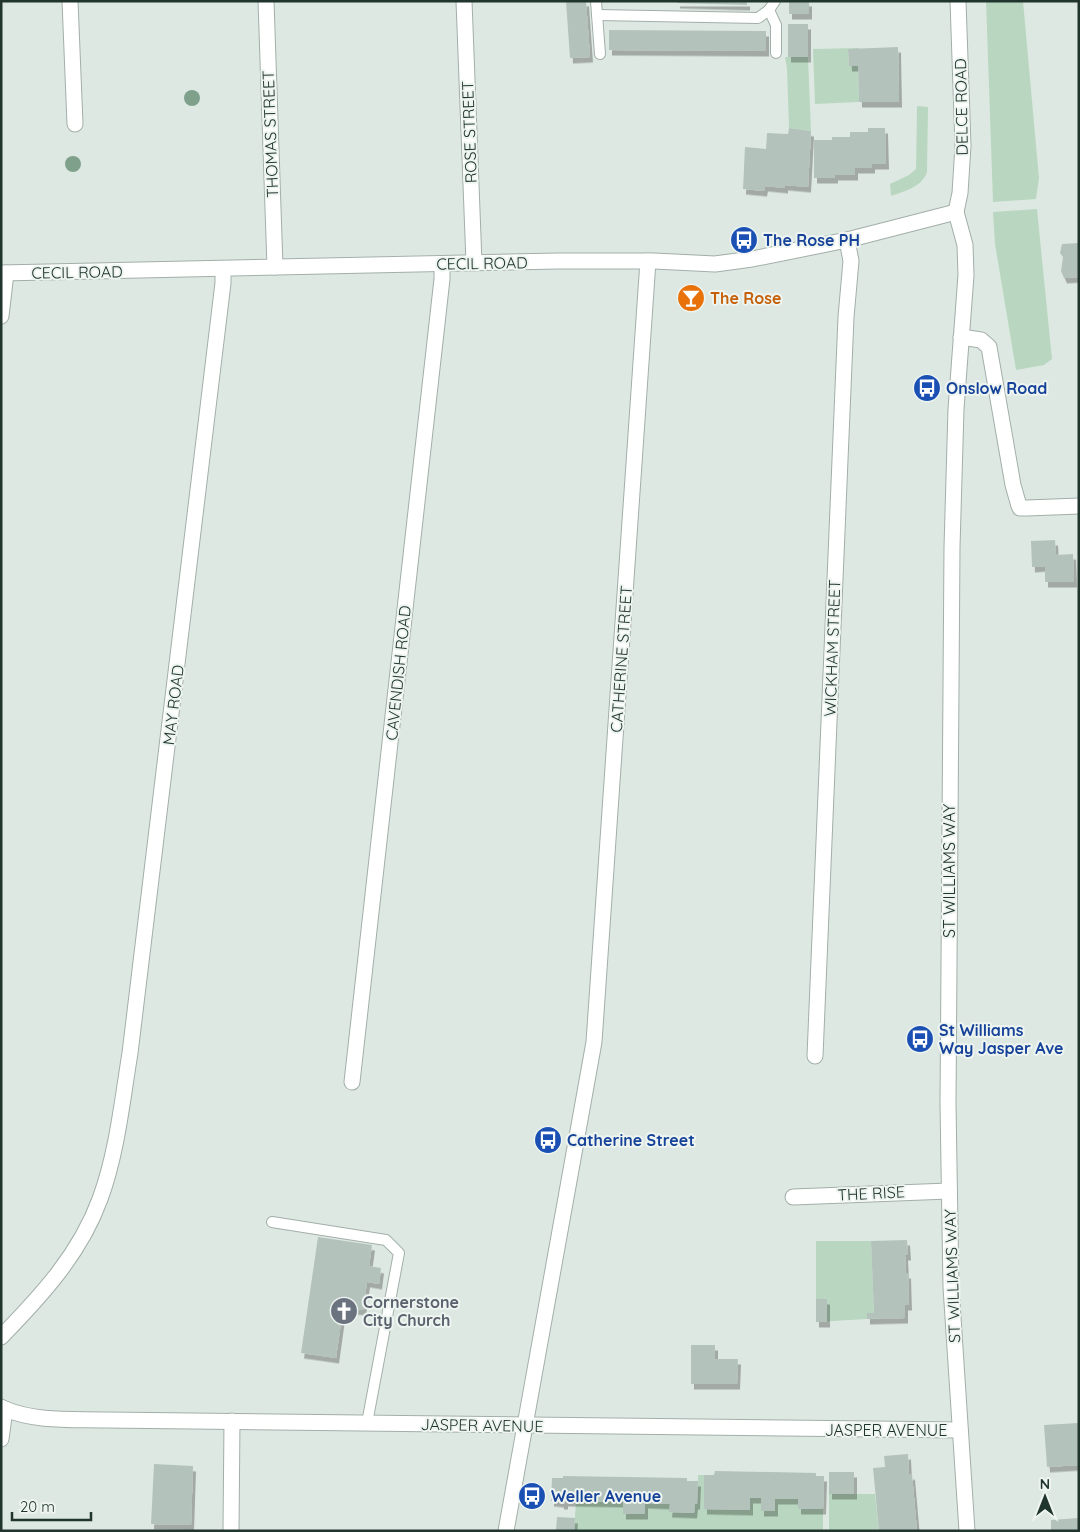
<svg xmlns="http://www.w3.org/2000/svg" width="1080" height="1532" viewBox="0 0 1080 1532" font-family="Quicksand,sans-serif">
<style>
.green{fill:#b9d7c0}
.building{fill:#b4c2bc;filter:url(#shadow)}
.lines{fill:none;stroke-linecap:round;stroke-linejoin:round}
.service-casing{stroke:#a2afa9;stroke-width:12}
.minor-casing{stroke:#a2afa9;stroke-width:17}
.tertiary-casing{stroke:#a2afa9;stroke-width:17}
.service{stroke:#fff;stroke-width:10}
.minor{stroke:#fff;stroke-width:15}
.tertiary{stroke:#fff;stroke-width:15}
.tree{fill:#7fa18c}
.labels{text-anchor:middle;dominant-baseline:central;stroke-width:4;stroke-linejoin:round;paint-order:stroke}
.street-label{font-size:16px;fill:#21352f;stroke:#eef5f1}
.transit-label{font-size:16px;font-weight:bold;fill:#164399;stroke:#eef5f1;text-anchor:start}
.food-label{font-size:16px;font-weight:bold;fill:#c56008;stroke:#eef5f1;text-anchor:start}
.worship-label{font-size:16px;font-weight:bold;fill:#5b616d;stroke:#eef5f1;text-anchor:start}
</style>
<defs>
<filter id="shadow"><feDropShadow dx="3" dy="5.5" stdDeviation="0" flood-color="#0004"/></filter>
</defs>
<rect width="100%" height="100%" fill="#dee8e3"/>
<!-- green -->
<g class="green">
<polygon points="986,1 1023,1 1039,178 1036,199 993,202"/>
<polygon points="859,48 859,49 848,50 849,66 858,66 859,102 815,104 813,49"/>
<polygon points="785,57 808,57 811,131 789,128 787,69"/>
<path d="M917 106 928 107 927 172C922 187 905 191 891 196L890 184 909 175 916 169Z"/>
<polygon points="1037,209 1052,359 1044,365 1016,370 995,244 993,212"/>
<polygon points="816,1241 871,1241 874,1313 867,1313 867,1319 816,1322"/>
<polygon points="698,1475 704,1475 704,1509 750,1510 750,1498 761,1498 762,1511 774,1511 775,1499 798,1499 798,1509 823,1509 823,1531 574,1531 576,1501 623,1502 623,1514 645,1514 645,1503 670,1504 670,1512 694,1513 695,1504 697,1504"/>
<polygon points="829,1494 875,1494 879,1531 829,1531"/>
</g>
<!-- building -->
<g class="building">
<polygon points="566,1 586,1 590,57 570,58"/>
<polygon points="677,1 747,1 747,5 677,3"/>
<rect x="789" y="1" width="20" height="13"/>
<rect x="788" y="24" width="20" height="33"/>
<polygon points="609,30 766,31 766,51 609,50"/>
<polygon points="898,47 899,102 859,102 858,66 849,66 848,49"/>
<polygon points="789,128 811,131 808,187 785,185 785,188 765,186 764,191 743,189 745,147 766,149 767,133 788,134"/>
<polygon points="868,128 885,128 886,164 872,164 872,168 855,168 855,175 835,175 835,178 814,178 814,140 832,140 832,137 850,137 850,132 868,132"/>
<polygon points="1079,243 1079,277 1064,278 1061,271 1063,257 1060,253 1062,244"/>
<polygon points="1055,540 1056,555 1073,554 1074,582 1045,582 1045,566 1032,567 1031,541"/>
<polygon points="318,1237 372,1245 369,1266 381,1268 379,1284 367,1282 363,1310 343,1308 336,1358 301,1353"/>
<polygon points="907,1240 908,1255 905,1255 906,1273 908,1273 909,1305 905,1305 905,1318 867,1319 867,1313 874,1313 871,1241"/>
<rect x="816" y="1299" width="11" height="23"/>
<polygon points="691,1345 715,1345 715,1359 738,1359 737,1384 691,1384"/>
<polygon points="1078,1423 1079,1465 1047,1467 1044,1425"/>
<polygon points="908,1454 909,1475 912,1474 917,1531 879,1531 873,1468 885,1467 884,1456"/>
<polygon points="154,1464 193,1466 191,1525 151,1524"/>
<polygon points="715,1471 816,1473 816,1476 824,1476 823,1509 798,1509 798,1499 775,1499 775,1511 761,1511 761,1498 750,1498 750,1510 704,1509 704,1475 714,1475"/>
<rect x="829" y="1472" width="25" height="22"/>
<polygon points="563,1476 687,1478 687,1481 698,1481 697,1504 695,1504 694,1513 669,1512 670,1504 645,1503 645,1514 623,1514 623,1502 565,1501 565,1504 561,1504 561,1502 551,1501 552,1478 563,1478"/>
<polygon points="557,1517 575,1518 574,1531 556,1531"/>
<polygon points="1079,1518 1079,1531 1051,1531 1051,1520"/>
</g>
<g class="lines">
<!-- service casing -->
<g class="service-casing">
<g id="service">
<polyline points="596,1 600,54"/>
<polyline points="769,10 776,25 776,53"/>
<polyline points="597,15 758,18 769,10 775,1"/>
<polyline points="272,1222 386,1240 399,1253 367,1423"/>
</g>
</g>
<!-- minor casing -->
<g class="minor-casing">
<g id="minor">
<polyline points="70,1 75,124"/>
<polyline points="266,1 275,267"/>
<polyline points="464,1 474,263"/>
<polyline points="1,316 6,273"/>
<polyline points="961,337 981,340 989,347 1013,485 1019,506 1020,508 1027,508 1079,506"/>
<polyline points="815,1056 846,317 851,261 847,240"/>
<polyline points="352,1082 442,279 442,264"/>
<polyline points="793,1197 949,1191"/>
<path d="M1 1337C41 1296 80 1254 100 1199 117 1153 122 1102 130 1053L223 283V269"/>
<polyline points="1,1407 5,1409 1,1439"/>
<path d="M5 1409C36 1422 73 1419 106 1420L960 1430"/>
<polyline points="231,1531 232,1421"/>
</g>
</g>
<!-- tertiary casing -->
<g class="tertiary-casing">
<g id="tertiary">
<polyline points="958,1 963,146 960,193 956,212 965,245 966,275 956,409 952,547 948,1104 951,1287 967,1531"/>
<polyline points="1,273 559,261 654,261 715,264 752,259 847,240 956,212"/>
<polyline points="506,1531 594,1042 648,261"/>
</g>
</g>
<!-- service -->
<use href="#service" class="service"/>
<!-- minor -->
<use href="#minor" class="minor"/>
<!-- tertiary -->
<use href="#tertiary" class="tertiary"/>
</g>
<!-- trees -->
<g class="tree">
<circle cx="192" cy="98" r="8"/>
<circle cx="73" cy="164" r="8"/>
</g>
<!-- icons -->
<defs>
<g id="bus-disc" transform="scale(1.4375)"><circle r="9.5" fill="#1a4fb4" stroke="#eef5f1"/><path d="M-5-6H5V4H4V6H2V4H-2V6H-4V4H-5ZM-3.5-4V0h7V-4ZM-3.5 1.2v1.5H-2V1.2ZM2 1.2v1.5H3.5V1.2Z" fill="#fff"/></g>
<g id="bar-disc" transform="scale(1.4375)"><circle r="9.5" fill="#e8710a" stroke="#eef5f1"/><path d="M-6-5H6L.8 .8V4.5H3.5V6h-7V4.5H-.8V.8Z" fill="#fff"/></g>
<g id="church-disc" transform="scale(1.4375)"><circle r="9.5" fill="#6b7280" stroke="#eef5f1"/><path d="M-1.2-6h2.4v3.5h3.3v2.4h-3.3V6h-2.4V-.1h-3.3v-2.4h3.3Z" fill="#fff"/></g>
</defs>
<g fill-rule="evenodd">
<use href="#bus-disc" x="744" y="240"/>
<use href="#bar-disc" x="691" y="298"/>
<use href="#bus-disc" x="927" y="388"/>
<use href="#bus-disc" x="920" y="1039"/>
<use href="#bus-disc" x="548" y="1140"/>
<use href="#church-disc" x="344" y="1311"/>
<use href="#bus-disc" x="532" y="1496"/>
</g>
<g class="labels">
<!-- street labels -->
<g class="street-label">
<text transform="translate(961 107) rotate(-91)">DELCE ROAD</text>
<text transform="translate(469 132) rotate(-92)">ROSE STREET</text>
<text transform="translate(270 134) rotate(-92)">THOMAS STREET</text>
<text transform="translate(482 263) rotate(-1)">CECIL ROAD</text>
<text transform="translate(77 272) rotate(-1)">CECIL ROAD</text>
<text transform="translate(832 648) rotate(-88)">WICKHAM STREET</text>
<text transform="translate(621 659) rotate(-86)">CATHERINE STREET</text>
<text transform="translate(398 673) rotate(-84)">CAVENDISH ROAD</text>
<text transform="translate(173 705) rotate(-83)">MAY ROAD</text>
<text transform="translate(949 871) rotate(-90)">ST WILLIAMS WAY</text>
<text transform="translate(871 1193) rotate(-3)">THE RISE</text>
<text transform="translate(952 1276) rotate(-92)">ST WILLIAMS WAY</text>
<text transform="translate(482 1425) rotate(1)">JASPER AVENUE</text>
<text x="886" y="1430">JASPER AVENUE</text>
</g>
<!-- transit labels -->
<g class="transit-label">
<text x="763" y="240">The Rose PH</text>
<text x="946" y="388">Onslow Road</text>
<text x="939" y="1030">St Williams<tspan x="939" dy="18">Way Jasper Ave</tspan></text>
<text x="567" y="1140">Catherine Street</text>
<text x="551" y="1496">Weller Avenue</text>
</g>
<!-- food labels -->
<g class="food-label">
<text x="710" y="298">The Rose</text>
</g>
<!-- worship labels -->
<g class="worship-label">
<text x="363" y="1302">Cornerstone<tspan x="363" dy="18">City Church</tspan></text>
</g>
</g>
<!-- border -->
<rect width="1080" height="1532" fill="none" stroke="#21352f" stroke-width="5"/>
<!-- north arrow -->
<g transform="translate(1045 1497)" stroke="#eef5f1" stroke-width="4" paint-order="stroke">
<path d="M0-4L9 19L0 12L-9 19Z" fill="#21352f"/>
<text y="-8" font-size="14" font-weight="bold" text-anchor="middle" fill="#21352f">N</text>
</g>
<!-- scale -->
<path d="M12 1512v8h79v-8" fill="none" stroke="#21352f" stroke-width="2.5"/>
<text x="20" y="1512" font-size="15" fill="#21352f" stroke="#eef5f1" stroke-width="4" paint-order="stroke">20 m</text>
</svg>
